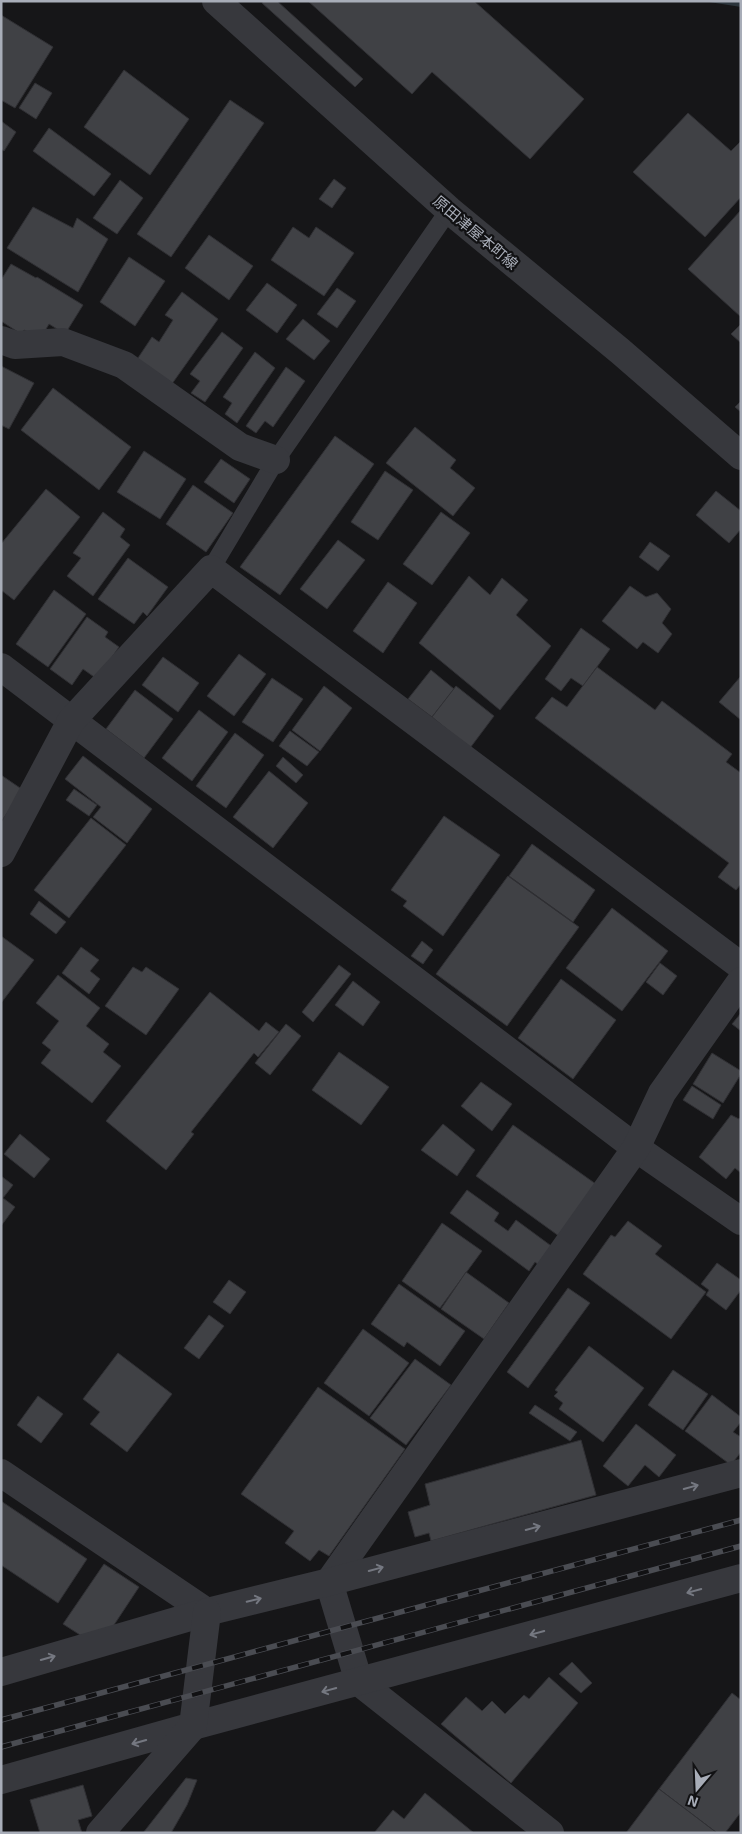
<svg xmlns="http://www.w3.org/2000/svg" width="742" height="1834" viewBox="0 0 742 1834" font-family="'Exo 2','Noto Sans JP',sans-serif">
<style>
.water{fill:#2c353c}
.building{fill:#404145;stroke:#303034}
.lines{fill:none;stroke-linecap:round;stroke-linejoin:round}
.service{stroke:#37383d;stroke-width:18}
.minor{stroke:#37383d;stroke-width:28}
.tertiary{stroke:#37383d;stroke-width:28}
.rail-casing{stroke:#4a4c52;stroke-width:5.5}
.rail{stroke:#111113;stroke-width:4;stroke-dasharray:11;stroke-linecap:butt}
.oneway{stroke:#757881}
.labels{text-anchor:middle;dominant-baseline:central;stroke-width:4.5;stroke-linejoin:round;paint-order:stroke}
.street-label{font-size:15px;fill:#a8adb8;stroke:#111113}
</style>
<rect width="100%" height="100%" fill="#161618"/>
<!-- water -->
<polygon class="water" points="703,1 741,1 741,7"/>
<!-- building -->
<g class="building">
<polygon points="263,1 277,1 363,79 355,87 262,3"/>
<polygon points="308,1 474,1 584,99 530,159 432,72 412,94"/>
<polygon points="1,15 53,47 15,108 1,100"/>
<polygon points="124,70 189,119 150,175 84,127"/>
<polygon points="35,83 52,93 36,119 19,108"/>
<polygon points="230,100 264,123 171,257 137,234"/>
<polygon points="688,113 731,151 740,142 741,143 741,197 705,237 633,172"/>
<polygon points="1,121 16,132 4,151 1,149"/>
<polygon points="49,128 111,174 94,196 33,151"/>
<polygon points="334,179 346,188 332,208 319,199"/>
<polygon points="120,180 143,198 117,234 93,218"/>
<polygon points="33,207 73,228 77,218 108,239 78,292 7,248"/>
<polygon points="741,210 741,317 688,269"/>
<polygon points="293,227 309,238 316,227 354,253 324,296 271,260"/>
<polygon points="209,235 253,266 229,300 185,268"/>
<polygon points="129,257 165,281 135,326 100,302"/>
<polygon points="11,264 36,278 37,277 83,305 65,334 49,324 42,336 34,335 24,330 21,334 1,321 1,280"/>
<polygon points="267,283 297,305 277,333 246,310"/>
<polygon points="337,288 356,301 337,328 317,314"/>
<polygon points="182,292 218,319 169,388 134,364 152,337 159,342 173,320 165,315"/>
<polygon points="303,319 330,341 314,360 286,339"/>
<polygon points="741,324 741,343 731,334"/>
<polygon points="222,332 243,348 205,402 191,393 200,381 190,374"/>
<polygon points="255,352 275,368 237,423 225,414 232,403 223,397"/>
<polygon points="1,366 34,383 9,429 1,425"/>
<polygon points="286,367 305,381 273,427 265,421 256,433 246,426"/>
<polygon points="53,388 131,447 99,490 21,430"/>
<polygon points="741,401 741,412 735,407"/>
<polygon points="415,427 456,460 450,468 475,488 453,516 386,463"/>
<polygon points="335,436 374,464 280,595 240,567"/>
<polygon points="144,451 186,479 160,519 117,492"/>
<polygon points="221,459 250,479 234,503 204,482"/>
<polygon points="385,471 413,490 378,540 351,522"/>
<polygon points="193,485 233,513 206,552 166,524"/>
<polygon points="46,489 80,517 14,600 1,590 1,544"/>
<polygon points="716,491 741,511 741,529 729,543 696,515"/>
<polygon points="103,512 125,529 120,537 130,545 93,596 67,576 81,558 73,553"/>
<polygon points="441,512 470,533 432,585 403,564"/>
<polygon points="338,540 365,560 327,609 300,589"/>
<polygon points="650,542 670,556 658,571 639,557"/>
<polygon points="128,558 168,587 147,616 143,612 134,624 98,599"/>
<polygon points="469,576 490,595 502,578 528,600 516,615 551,646 500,710 419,643"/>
<polygon points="388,582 417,603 383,653 353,631"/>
<polygon points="630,586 646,597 657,593 671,609 662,623 672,634 658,653 643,642 637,649 602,621"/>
<polygon points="54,590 86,614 48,667 16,644"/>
<polygon points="87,617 108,632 105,637 119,647 97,679 83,669 72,685 50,669"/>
<polygon points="581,628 610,649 583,686 571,678 561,691 545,679"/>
<polygon points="239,654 266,674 234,716 207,696"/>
<polygon points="163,657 199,683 178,712 142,685"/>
<polygon points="597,667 655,710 662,701 732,754 726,762 741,773 741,884 736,890 718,877 729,863 535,718 552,697 567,707"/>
<polygon points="431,670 454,689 432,717 408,699"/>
<polygon points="741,676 741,720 719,702"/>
<polygon points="272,678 303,699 273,742 242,722"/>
<polygon points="324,686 352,708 320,751 292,730"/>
<polygon points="456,686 494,716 470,748 432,717"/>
<polygon points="135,690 173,719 144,758 106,729"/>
<polygon points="199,710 228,732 192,781 162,758"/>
<polygon points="290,731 319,752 307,766 279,746"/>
<polygon points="235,733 264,755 226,808 196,786"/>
<polygon points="83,756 152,809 127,843 93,817 101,807 65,779"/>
<polygon points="283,757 303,775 296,783 276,766"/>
<polygon points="269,771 308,803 273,848 233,817"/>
<polygon points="1,775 23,790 1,822"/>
<polygon points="74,789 97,805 89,816 66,800"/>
<polygon points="444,816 500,855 443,936 403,906 407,901 391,890"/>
<polygon points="91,818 126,845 69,918 34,890"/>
<polygon points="532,844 595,890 573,922 509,876"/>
<polygon points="508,876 579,927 507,1026 436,974"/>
<polygon points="39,901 66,922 56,934 30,914"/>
<polygon points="612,908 668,951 622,1011 566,968"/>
<polygon points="1,936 34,960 1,1003"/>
<polygon points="422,941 433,950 423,964 411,956"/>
<polygon points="81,947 99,960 90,971 100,979 89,994 62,973"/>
<polygon points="660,963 677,976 663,995 646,982"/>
<polygon points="339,965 351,974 313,1022 302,1012"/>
<polygon points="133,967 142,972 146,967 179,989 146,1035 105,1006"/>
<polygon points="58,975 100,1008 86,1026 109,1044 103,1052 121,1066 92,1103 41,1063 51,1050 42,1043 59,1021 36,1003"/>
<polygon points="561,979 616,1020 573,1079 518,1038"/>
<polygon points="353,981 380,1002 363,1026 335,1005"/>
<polygon points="210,992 259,1031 266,1022 279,1032 258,1057 254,1053 191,1132 194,1134 166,1170 106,1121"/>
<polygon points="741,1013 741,1031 732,1024"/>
<polygon points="286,1024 301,1036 270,1075 255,1063"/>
<polygon points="339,1052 389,1087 361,1125 312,1090"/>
<polygon points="712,1053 741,1071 741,1074 723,1103 693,1084"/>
<polygon points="481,1082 512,1104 492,1131 461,1106"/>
<polygon points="692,1086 721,1105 713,1119 683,1100"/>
<polygon points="731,1115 739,1119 741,1117 741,1173 735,1168 726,1179 699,1157"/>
<polygon points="443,1124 475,1150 457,1176 421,1150"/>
<polygon points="513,1125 600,1187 563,1239 476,1176"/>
<polygon points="20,1134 50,1159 34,1178 4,1154"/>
<polygon points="1,1176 13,1185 3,1198 15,1207 1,1226"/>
<polygon points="467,1190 499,1213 494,1221 508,1231 516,1220 554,1248 540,1266 535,1262 529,1271 450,1213"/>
<polygon points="628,1221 662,1246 655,1254 706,1292 671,1339 583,1274 611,1235 615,1237"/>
<polygon points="442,1223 482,1251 440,1308 402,1281"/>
<polygon points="717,1263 741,1280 741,1290 726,1310 706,1295 709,1290 701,1284"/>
<polygon points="466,1272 509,1303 484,1339 441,1309"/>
<polygon points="229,1280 246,1292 230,1314 213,1302"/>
<polygon points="399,1284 465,1331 440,1366 407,1342 404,1347 371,1324"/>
<polygon points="568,1288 590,1303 528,1388 507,1372"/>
<polygon points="209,1315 224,1326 199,1359 184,1348"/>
<polygon points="363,1329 409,1363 369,1416 324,1383"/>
<polygon points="589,1346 644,1388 603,1442 559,1409 563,1403 554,1396 558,1392 555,1390"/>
<polygon points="118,1353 172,1394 127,1452 90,1424 100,1412 83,1399"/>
<polygon points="415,1359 451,1385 406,1445 370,1418"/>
<polygon points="673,1370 708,1394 683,1430 648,1405"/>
<polygon points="318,1387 405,1449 329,1556 319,1550 310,1561 285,1543 294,1531 241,1494"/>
<polygon points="712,1395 741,1417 741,1422 733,1432 741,1437 741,1452 731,1465 685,1431"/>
<polygon points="38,1396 63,1414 41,1443 17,1425"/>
<polygon points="535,1405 577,1432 570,1441 529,1413"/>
<polygon points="636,1424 676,1455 659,1477 645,1465 628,1486 603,1466"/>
<polygon points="581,1440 596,1495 431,1541 429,1533 415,1537 408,1512 430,1505 425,1484"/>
<polygon points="1,1501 87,1559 58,1603 1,1565"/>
<polygon points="104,1564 139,1587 108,1634 88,1640 63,1624"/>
<polygon points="572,1662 592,1683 581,1693 559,1674"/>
<polygon points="549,1677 578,1703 511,1783 441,1724 466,1697 482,1711 492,1701 505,1714 524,1695 529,1699"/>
<polygon points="732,1693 741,1700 741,1812 725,1833 717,1833 659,1789"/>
<polygon points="186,1778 197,1780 187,1805 171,1833 143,1833"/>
<polygon points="83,1785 92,1816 78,1820 82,1833 40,1833 30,1800"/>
<polygon points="659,1789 717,1833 626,1833"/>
<polygon points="425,1793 474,1833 374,1833 393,1810 404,1819"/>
</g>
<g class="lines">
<!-- service -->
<polyline class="service" points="211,569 276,460 449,210"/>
<!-- minor -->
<g class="minor">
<polyline points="1,340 15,345 63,342 124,365 240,447 276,460"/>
<polyline points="1,667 636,1148 741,1221"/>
<polyline points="1,853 71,721 211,569 741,966"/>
<polyline points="1,1473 207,1612"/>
<polyline points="329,1582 636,1148 662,1093 741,981"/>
<polyline points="329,1582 359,1682 550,1833"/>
<polyline points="1,1672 207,1612 329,1582 741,1473"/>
<polyline points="1,1780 193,1726 741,1578"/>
<polyline points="100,1833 193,1726 207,1612"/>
</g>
<!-- tertiary -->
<polyline class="tertiary" points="216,1 449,210 620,351 741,456"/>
<!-- rail casing -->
<g class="rail-casing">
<g id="rail">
<polyline points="1,1720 741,1520"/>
<polyline points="1,1747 741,1546"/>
</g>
</g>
<!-- rail -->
<use href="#rail" class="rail"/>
</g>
<!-- one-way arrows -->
<defs><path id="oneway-shaft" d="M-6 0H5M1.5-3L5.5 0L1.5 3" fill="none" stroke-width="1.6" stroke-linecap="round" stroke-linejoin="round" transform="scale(1.25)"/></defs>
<g class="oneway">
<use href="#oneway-shaft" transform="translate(691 1487) rotate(-15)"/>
<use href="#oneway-shaft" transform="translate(533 1528) rotate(-15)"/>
<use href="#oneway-shaft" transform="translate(376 1569) rotate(-15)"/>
<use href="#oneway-shaft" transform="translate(694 1591) rotate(165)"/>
<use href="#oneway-shaft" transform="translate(254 1600) rotate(-14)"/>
<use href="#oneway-shaft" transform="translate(537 1633) rotate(165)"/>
<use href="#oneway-shaft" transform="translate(48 1658) rotate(-16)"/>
<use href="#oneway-shaft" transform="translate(329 1690) rotate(165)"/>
<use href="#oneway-shaft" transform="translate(139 1742) rotate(164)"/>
</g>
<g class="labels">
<!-- street labels -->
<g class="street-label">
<text transform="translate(476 232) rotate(40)">原田津屋本町線</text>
</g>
</g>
<!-- border -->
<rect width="742" height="1834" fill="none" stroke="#a8adb8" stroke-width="5"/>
<!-- north arrow -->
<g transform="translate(697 1789) rotate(199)" stroke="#111113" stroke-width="4" paint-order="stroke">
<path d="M0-4L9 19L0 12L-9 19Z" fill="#a8adb8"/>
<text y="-8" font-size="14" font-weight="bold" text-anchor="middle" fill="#a8adb8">N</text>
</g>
</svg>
